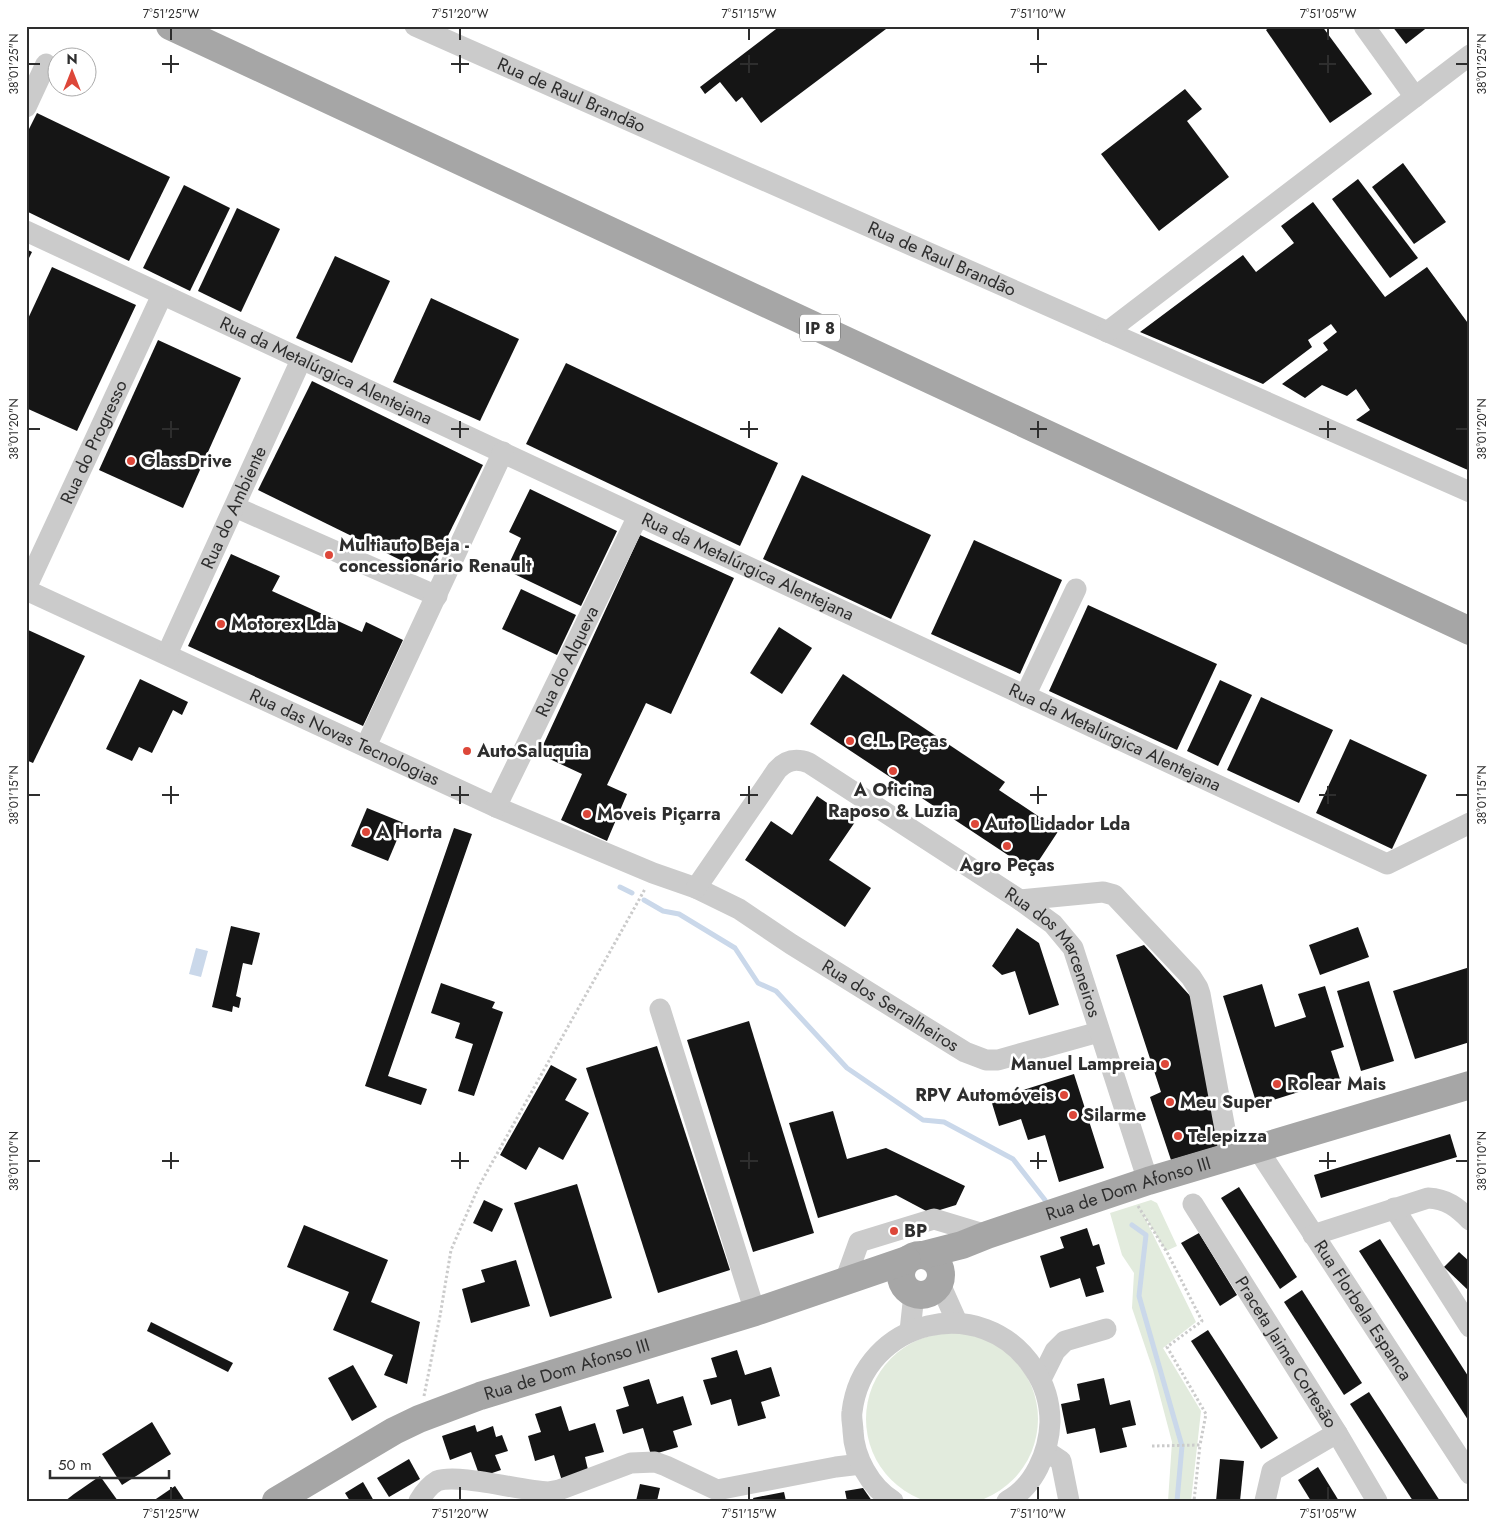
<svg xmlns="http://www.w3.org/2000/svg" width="1496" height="1527" viewBox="0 0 1496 1527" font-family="Jost,sans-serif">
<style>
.green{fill:#e2ebdd}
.water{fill:#cad8ea}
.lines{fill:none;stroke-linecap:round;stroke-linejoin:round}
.stream{stroke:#cad8ea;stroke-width:5}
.building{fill:#151515}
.path{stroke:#cbcbcb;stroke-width:3;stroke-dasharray:2.5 2.5;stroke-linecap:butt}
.minor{stroke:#cbcbcb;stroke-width:21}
.major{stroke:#a6a6a6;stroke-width:28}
.ticks{fill:none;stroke:#2e2e2e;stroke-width:2}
.poi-dot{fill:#dd4739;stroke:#fff;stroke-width:2}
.labels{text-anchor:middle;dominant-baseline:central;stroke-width:5;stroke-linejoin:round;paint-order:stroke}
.shield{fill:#fff;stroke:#6d6d6d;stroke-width:1}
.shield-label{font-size:16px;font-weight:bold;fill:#2e2e2e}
.street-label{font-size:18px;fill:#2e2e2e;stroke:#fff}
.poi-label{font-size:18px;font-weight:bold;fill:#2e2e2e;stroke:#fff;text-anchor:start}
.neatline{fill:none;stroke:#2e2e2e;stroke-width:2}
.ticks-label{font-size:12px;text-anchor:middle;fill:#2e2e2e}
</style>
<rect width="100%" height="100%" fill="#fff"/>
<!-- green -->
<g class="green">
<polygon points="1151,1200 1157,1203 1177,1246 1166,1251 1142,1212 1196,1322 1163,1348 1201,1411 1191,1501 1168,1501 1172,1442 1153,1370 1132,1308 1134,1273 1122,1255 1110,1213"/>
<circle cx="952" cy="1419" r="86"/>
</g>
<!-- water -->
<polygon class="water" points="196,948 208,951 201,977 189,974"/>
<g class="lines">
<!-- stream -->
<g class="stream">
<polyline points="620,887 632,893"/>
<polyline points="644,900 663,911 679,914 735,948 758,983 776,991 847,1068 923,1120 944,1122 1013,1159 1045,1200"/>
<polyline points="1132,1225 1146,1235 1139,1296 1182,1446 1177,1501"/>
</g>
</g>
<!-- building -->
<g class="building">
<polygon points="780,26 890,26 761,123 742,97 736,102 720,82 705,94 700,87"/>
<polygon points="1271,26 1322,26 1372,94 1330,123 1266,30"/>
<polygon points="1392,26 1429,26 1406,44"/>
<polygon points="1185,89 1202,109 1187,121 1229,177 1159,231 1101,154"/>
<polygon points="37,113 170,177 129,261 26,211 26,135"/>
<polygon points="1403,163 1446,222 1414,244 1372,187"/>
<polygon points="1358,179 1418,258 1390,278 1332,199"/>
<polygon points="184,185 230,208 190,291 143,268"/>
<polygon points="1313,202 1385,297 1427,267 1470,326 1470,471 1356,420 1370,410 1356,389 1347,396 1322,385 1305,398 1282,384 1328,350 1323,343 1337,332 1331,324 1308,340 1312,347 1263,384 1140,332 1243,255 1256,272 1294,243 1281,226"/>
<polygon points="237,208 280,229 241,312 198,291"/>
<polygon points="26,249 32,252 26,264"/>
<polygon points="335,256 390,281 352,363 296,338"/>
<polygon points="52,267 136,305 77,431 26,408 26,323"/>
<polygon points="431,298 519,339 480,421 393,382"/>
<polygon points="158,340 241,378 183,508 99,470"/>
<polygon points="566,363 778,463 740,546 526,444"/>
<polygon points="312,381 483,465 429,574 258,490"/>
<polygon points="802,475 931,535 891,619 763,559"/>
<polygon points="530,489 617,531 581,606 506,570 521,538 509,532"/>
<polygon points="640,535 734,578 671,714 646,703 607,785 627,794 607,841 561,820 582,774 539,754"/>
<polygon points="974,540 1062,580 1020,674 931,634"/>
<polygon points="231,554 280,576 272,591 362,632 366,622 403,640 363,726 188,646"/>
<polygon points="521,589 576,615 557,655 502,629"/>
<polygon points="1088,605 1217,664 1177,750 1049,691"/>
<polygon points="779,627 812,648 782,694 750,673"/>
<polygon points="26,629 85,656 33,763 26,760"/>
<polygon points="843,674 1005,782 999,790 1059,830 1032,871 810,724"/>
<polygon points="140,679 188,702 182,715 173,710 152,753 139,747 132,761 106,749"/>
<polygon points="1220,680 1252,695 1218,766 1187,751"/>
<polygon points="1261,697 1333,730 1299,803 1227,770"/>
<polygon points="1350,739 1427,775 1392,849 1316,813"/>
<polygon points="817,796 855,822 829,860 871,888 845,927 745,860 771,821 792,835"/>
<polygon points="367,808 404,823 388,861 351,846"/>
<polygon points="454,828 472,834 388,1076 427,1089 421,1105 365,1086"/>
<polygon points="231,926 260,933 252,965 243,963 236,996 241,998 239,1008 233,1006 232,1012 212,1007"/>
<polygon points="1358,927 1369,957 1320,975 1309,945"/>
<polygon points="1017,928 1039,943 1059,1005 1029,1015 1015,971 1002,975 992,966"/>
<polygon points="1144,945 1192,998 1222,1145 1171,1160 1150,1097 1161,1092 1116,955"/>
<polygon points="1470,967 1470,1042 1415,1059 1393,991"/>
<polygon points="1369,981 1394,1061 1361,1071 1337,991"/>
<polygon points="441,983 495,1002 492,1008 503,1012 474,1096 458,1091 473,1044 455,1038 460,1023 431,1013"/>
<polygon points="1262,984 1275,1027 1306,1017 1298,994 1325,986 1344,1047 1331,1051 1340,1079 1257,1105 1223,996"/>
<polygon points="749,1021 814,1233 753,1252 687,1040"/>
<polygon points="657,1046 730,1270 658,1293 586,1068"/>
<polygon points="551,1065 577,1079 565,1100 589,1113 563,1160 539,1147 526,1170 500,1155"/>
<polygon points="1074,1074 1104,1168 1059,1182 1045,1135 1028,1140 1021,1119 999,1126 991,1100"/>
<polygon points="833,1111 847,1159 886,1148 965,1186 956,1205 930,1213 896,1195 818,1218 789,1123"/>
<polygon points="1450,1134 1457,1157 1321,1198 1314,1175"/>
<polygon points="577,1184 612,1298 550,1317 514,1203"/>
<polygon points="1239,1187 1297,1277 1280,1289 1221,1198"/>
<polygon points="484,1200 503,1209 492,1232 473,1223"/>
<polygon points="304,1225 388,1260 371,1302 420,1322 407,1384 384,1375 393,1355 333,1330 349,1292 287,1267"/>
<polygon points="1087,1228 1093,1246 1099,1244 1105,1264 1096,1267 1104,1292 1086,1297 1080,1278 1050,1288 1040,1256 1064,1248 1060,1237"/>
<polygon points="1199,1233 1237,1295 1220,1306 1181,1243"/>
<polygon points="1380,1239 1470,1379 1470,1423 1359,1251"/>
<polygon points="1459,1252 1470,1262 1470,1292 1444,1267"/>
<polygon points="516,1260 530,1306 471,1323 462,1289 485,1282 481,1270"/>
<polygon points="1302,1290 1362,1383 1344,1395 1284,1302"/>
<polygon points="151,1322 233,1363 228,1372 147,1331"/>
<polygon points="1208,1330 1278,1438 1261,1449 1191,1341"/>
<polygon points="737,1350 745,1375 771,1367 780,1396 761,1402 766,1418 738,1426 731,1399 711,1405 703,1380 717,1377 711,1358"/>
<polygon points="353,1365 377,1407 352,1421 328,1378"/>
<polygon points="1104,1378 1110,1405 1130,1400 1136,1425 1122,1428 1127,1447 1100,1453 1095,1428 1067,1434 1061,1404 1080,1400 1077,1384"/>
<polygon points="649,1379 657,1404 683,1396 692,1425 673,1431 678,1447 651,1455 643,1428 623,1434 616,1410 629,1406 623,1387"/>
<polygon points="1369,1392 1440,1501 1413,1501 1350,1404"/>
<polygon points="561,1406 569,1431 595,1423 604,1452 585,1457 589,1474 562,1481 554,1455 535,1461 528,1436 541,1432 535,1414"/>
<polygon points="152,1422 171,1454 122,1485 102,1454"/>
<polygon points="475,1425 477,1432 493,1426 496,1437 502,1435 508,1451 495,1455 501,1470 480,1477 471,1452 450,1460 442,1436"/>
<polygon points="409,1459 420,1479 389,1497 377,1478"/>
<polygon points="1220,1459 1244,1461 1240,1501 1216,1501"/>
<polygon points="1318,1467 1339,1501 1311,1501 1298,1480"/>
<polygon points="100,1476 118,1501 65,1501 74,1494"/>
<polygon points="363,1482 374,1501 350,1501 345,1493"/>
<polygon points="640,1484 660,1488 657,1501 636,1501"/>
<polygon points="175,1486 185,1501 153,1501"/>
<polygon points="863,1488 872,1501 847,1501 845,1491"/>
<polygon points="784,1492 786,1501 754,1501 753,1498"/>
</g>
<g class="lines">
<!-- path -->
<g class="path">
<polyline points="1138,1206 1168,1254 1202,1321 1167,1347 1206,1414 1200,1445"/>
<polyline points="424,1396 440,1316 451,1250 479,1186 645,889"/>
<polyline points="1152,1446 1200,1445 1194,1501"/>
</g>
<!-- minor -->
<g class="minor">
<path id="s1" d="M415 26 1470 492"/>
<polyline points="1364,26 1415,97"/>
<polyline points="26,107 46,64"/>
<path id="s2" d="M26 231 1387 864 1470 823"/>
<polyline points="1107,332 1470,55"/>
<polyline points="235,507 437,596"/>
<path id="s3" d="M26 588 162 295"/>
<path id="s4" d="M26 590 496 807 653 873 696 888 739 909 791 944 965 1052 986 1060H998L1099 1032"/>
<path id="s5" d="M167 654 301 360"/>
<polyline points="1025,696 1076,589"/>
<polyline points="366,746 503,452"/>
<path id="s6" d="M496 807 638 516"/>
<path id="s7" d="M696 888 777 770C786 760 796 758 809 763L1020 900 1053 924 1073 948 1148 1181"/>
<polyline points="1020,900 1103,892 1114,895 1191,977 1198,988 1200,994 1230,1156"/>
<polyline points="660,1009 755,1312"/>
<path id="s8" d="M1257 1148 1470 1474"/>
<path id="s9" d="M1193 1204 1337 1433 1377 1501"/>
<polyline points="1394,1208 1470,1327"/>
<path d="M1313 1235 1428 1198C1447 1199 1457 1207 1470 1220"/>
<polyline points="845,1281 859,1242 934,1219 987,1235"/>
<polyline points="940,1284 957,1322"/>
<polyline points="910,1331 914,1294"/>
<polyline points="1041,1379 1055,1351 1065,1341 1106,1329"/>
<polyline points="1046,1451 1061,1461 1069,1501"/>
<path d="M419 1501C423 1494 430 1485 437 1481 457 1473 522 1491 548 1492L559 1490 631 1463 655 1462 666 1466 717 1490 836 1467 861 1464"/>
<path d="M893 1501C870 1487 854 1457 853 1431 853 1425 851 1418 852 1412 863 1319 983 1290 1034 1369 1045 1385 1050 1403 1050 1422 1049 1452 1034 1487 1007 1501"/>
<polyline points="1265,1501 1272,1471 1337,1433"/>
</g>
<!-- major -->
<g class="major">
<polyline points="170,26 1470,631"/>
<circle cx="921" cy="1275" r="20"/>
<path id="s10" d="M923 1255 962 1245 987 1235 1148 1181 1470 1085"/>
<path id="s11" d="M276 1501 394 1431 419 1419 480 1396 755 1312 907 1260"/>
</g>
</g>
<!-- ticks -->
<path class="ticks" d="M171 28V40M460 28V40M749 28V40M1038 28V40M1328 28V40M171 55V73M460 55V73M749 55V73M1038 55V73M1328 55V73M28 64H40M162 64H179M451 64H469M740 64H758M1030 64H1047M1319 64H1336M1456 64H1468M171 421V438M460 421V438M749 421V438M1038 421V438M1328 421V438M28 429H40M162 429H179M451 429H469M740 429H758M1030 429H1047M1319 429H1336M1456 429H1468M171 786V804M460 786V804M749 786V804M1038 786V804M1328 786V804M28 795H40M162 795H179M451 795H469M740 795H758M1030 795H1047M1319 795H1336M1456 795H1468M171 1152V1169M460 1152V1169M749 1152V1169M1038 1152V1169M1328 1152V1169M28 1161H40M162 1161H179M451 1161H469M740 1161H758M1030 1161H1047M1319 1161H1336M1456 1161H1468M171 1487V1500M460 1487V1500M749 1487V1500M1038 1487V1500M1328 1487V1500"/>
<!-- markers -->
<g class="poi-dot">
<circle cx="131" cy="461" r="5"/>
<circle cx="329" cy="555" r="5"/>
<circle cx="221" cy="624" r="5"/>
<circle cx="850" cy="741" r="5"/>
<circle cx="467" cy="751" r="5"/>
<circle cx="893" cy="771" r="5"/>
<circle cx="587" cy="814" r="5"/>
<circle cx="975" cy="824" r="5"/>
<circle cx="366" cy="832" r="5"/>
<circle cx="1007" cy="846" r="5"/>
<circle cx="1165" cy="1064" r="5"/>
<circle cx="1277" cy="1084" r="5"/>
<circle cx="1064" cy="1095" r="5"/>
<circle cx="1170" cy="1102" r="5"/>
<circle cx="1073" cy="1115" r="5"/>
<circle cx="1178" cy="1136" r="5"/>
<circle cx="894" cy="1231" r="5"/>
</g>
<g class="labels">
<!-- shield labels -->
<rect class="shield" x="800" y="314.5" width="40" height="27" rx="4"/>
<g class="shield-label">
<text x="820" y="328">IP 8</text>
</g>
<!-- street labels -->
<g class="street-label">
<text stroke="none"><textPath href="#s1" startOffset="171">Rua de Raul Brandão</textPath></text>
<text stroke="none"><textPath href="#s1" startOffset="576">Rua de Raul Brandão</textPath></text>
<text stroke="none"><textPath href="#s2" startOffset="331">Rua da Metalúrgica Alentejana</textPath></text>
<text stroke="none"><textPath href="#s3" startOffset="161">Rua do Progresso</textPath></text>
<text stroke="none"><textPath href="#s5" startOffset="161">Rua do Ambiente</textPath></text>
<text stroke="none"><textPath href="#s2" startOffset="796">Rua da Metalúrgica Alentejana</textPath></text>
<text stroke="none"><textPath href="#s6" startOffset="162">Rua do Alqueva</textPath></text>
<text stroke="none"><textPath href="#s4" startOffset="351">Rua das Novas Tecnologias</textPath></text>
<text stroke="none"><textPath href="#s2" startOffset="1201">Rua da Metalúrgica Alentejana</textPath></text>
<text stroke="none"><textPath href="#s7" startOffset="494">Rua dos Marceneiros</textPath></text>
<text stroke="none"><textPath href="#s4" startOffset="961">Rua dos Serralheiros</textPath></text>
<text stroke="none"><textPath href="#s10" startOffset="216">Rua de Dom Afonso III</textPath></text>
<text stroke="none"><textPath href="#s8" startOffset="194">Rua Florbela Espanca</textPath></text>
<text stroke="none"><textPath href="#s9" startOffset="175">Praceta Jaime Cortesão</textPath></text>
<text stroke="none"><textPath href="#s11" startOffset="321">Rua de Dom Afonso III</textPath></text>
</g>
<!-- poi labels -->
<g class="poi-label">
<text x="141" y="461">GlassDrive</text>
<text x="339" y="545">Multiauto Beja -<tspan x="339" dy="21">concessionário Renault</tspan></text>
<text x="231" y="624">Motorex Lda</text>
<text x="860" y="741">C.L. Peças</text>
<text x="477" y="751">AutoSaluquia</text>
<text x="893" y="790" text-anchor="middle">A Oficina<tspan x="893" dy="21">Raposo &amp; Luzia</tspan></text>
<text x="597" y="814">Moveis Piçarra</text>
<text x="985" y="824">Auto Lidador Lda</text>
<text x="376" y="832">A Horta</text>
<text x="1007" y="865" text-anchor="middle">Agro Peças</text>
<text x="1155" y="1064" text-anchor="end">Manuel Lampreia</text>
<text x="1287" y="1084">Rolear Mais</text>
<text x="1054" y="1095" text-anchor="end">RPV Automóveis</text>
<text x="1180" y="1102">Meu Super</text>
<text x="1083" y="1115">Silarme</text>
<text x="1188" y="1136">Telepizza</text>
<text x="904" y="1231">BP</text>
</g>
</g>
<!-- border -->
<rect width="1496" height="1527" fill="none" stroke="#ffffff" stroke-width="55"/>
<!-- north arrow -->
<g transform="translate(72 72)"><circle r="24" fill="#ffffff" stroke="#ababab"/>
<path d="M0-4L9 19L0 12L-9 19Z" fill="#dd4739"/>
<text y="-8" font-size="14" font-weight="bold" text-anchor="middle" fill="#2e2e2e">N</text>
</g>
<!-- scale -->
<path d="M50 1470v8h119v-8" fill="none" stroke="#2e2e2e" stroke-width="2.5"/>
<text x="58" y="1470" font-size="15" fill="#2e2e2e" stroke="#ffffff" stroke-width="4" paint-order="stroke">50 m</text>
<rect x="28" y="28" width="1440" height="1472" class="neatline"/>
<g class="ticks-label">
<text x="171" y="18">7°51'25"W</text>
<text x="460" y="18">7°51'20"W</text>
<text x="749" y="18">7°51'15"W</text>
<text x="1038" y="18">7°51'10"W</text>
<text x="1328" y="18">7°51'05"W</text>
<text transform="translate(14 64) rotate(-90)" y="4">38°01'25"N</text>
<text transform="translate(1482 64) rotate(-90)" y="4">38°01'25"N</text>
<text transform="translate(14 429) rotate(-90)" y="4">38°01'20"N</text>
<text transform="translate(1482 429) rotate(-90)" y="4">38°01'20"N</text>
<text transform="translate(14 795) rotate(-90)" y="4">38°01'15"N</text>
<text transform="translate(1482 795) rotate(-90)" y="4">38°01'15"N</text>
<text transform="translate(14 1161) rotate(-90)" y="4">38°01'10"N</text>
<text transform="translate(1482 1161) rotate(-90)" y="4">38°01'10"N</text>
<text x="171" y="1518">7°51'25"W</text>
<text x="460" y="1518">7°51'20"W</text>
<text x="749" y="1518">7°51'15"W</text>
<text x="1038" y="1518">7°51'10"W</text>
<text x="1328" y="1518">7°51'05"W</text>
</g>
</svg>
